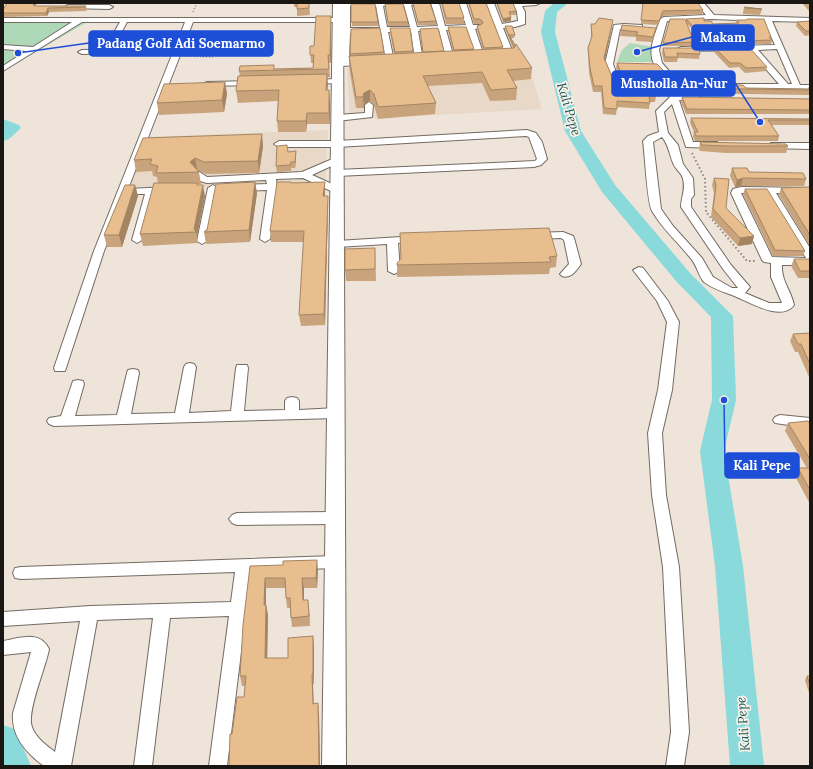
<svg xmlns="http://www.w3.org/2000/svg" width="813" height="769" viewBox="0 0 813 769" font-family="Lora,serif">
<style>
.built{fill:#e7d8c8}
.green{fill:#aed9b9}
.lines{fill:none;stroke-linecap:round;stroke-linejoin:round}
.river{fill:#8ad9db;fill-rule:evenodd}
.minor-casing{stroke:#736b62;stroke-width:2}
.major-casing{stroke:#736b62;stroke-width:2}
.path-far1{stroke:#8d867f;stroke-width:1.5;stroke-dasharray:1 2;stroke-linecap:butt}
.path{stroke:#8d867f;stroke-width:2;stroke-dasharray:1.5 2.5;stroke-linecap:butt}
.minor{fill:#fff;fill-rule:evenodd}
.major{fill:#fff;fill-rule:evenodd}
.wall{fill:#c8a37b}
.shaded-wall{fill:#a38564}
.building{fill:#e9be8f;stroke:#a38564}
.labels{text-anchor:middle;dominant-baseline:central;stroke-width:3.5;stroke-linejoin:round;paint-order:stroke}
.water-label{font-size:13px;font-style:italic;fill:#105658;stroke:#fbf1e7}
.leader{fill:none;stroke:#1d4ed8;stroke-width:1.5}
.callout-dot{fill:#1d4ed8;stroke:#fbf1e7;stroke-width:1.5}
.callout{fill:#1d4ed8;stroke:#1d4ed8;stroke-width:1.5}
.callout-label{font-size:13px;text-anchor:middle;font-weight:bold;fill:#fff}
</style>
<rect width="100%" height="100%" fill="#eee4da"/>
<!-- built -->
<g class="built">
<polygon points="521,58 533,80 542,109 350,120 347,69"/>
<polygon points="328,130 325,187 214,188 126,191 145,137"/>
</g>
<!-- green -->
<g class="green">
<polygon points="3,21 87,22 3,71"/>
<polygon points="630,43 654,47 654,62 617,62 622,50"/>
</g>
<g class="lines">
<!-- river -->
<g class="river">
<polygon points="554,3 568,3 557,12 555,32 581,131 615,185 690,273 733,316 736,400 724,451 743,566 764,766 730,766 715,566 700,451 712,400 711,317 676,281 602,192 565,131 541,32 545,11"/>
<polygon points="3,119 19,125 21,128 9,139 3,141"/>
<polygon points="3,725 15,729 31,766 3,766"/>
</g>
<!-- minor casing -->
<g class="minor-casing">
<g id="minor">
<path d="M341 3H418L411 5 417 27 438 26 431 3H439L445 26 466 25 458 3H466L473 25H480L481 27 475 29 484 56 480 58 476 56 467 29 446 30 454 58 450 60 446 58 439 30 418 31 423 60 419 62 415 60 411 31 388 32 394 61 390 63 386 61 381 32 350 33 349 61H367L371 63 367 65 338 66V62H341L342 33H335L334 31 335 29H342L343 6 342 5ZM404 5 410 27H387L383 6ZM350 6H376L380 28H350Z"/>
<polygon points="486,3 494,3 502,24 518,21 517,12 513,3 540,3 536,5 522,6 525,12 525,24 515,27 503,28 514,55 513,57 500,58 496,56 497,54 505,53"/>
<path d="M696 3H704L714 15 810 18V22L772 21 800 85H810V89L725 88 724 86 725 84H779L749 50 681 51 677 49 681 47 775 45 764 21 712 19 667 21 659 50 662 63 676 79 678 95H698L702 98 698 101 679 100 693 142H717L722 145 717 148 686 147 672 104 664 112 668 133 678 145 683 164 693 178 694 195 691 199V207L731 265 750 287 745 293 769 303H782L771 277V263L764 262 762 260 731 193 733 189 741 187 810 188V194L776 193 810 248V265H782C781 281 791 290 794 305 781 323 746 300 732 295 723 292 712 288 704 282 699 277 697 266 692 260 679 243 663 230 652 211 647 202 645 154 643 141L648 136 659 132 656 111 670 97 669 95 622 92 614 89 605 64 614 25 624 24 642 25V29H620L613 64 621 86 669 90C667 72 660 77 654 64 647 50 656 33 660 19L664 17 706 15ZM777 49 792 84H788L758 50ZM662 137C669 146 669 153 673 163 675 169 682 173 683 179 686 190 681 197 681 207L723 269 738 288H732L713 277 702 258 673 226 661 209 653 142ZM741 193H766L806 258 772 257Z"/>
<polygon points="68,5 109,5 113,7 109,9 66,8 66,6"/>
<polygon points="3,18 338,18 342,20 338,22 193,22 128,189 169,187 174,190 169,193 155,193 142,240 137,243 132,240 145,194 132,194 127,192 104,251 66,368 65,371 55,371 54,368 94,251 173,52 82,54 78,52 82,50 175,48 185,22 127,22 117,41 113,43 109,41 120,22 82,22 3,71 3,66 26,51 3,49 3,45 33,47 72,22 3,22"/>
<polygon points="337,79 341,81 340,83 309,84 305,82 309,80"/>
<polygon points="254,81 258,83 257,85 207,86 203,84 207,82"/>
<polygon points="369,102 373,105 372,117 337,121 333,118 337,115 365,113 365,105"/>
<polygon points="527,130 536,133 542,142 547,159 541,165 534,167 337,176 332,173 337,170 535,161 537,159 529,137 526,136 337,147 279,147 274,144 279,141 337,141"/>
<polygon points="771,143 810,143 810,149 768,148 766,146"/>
<polygon points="337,157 342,160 340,162 312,175 341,188 342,190 341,192 333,192 303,178 276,179 277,187 270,239 265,242 260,239 267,190 238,191 233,188 238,185 267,184 266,180 207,183 200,181 193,174 198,171 207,177 302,172"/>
<polygon points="213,185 218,188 207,241 202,244 197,241 208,188"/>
<path d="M563 232 573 236 574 238 581 264C576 271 571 279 562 276L560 274 569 264 564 240 561 238 534 239 529 236 534 233Z"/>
<polygon points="417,236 422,239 421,241 398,243 400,271 394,274 388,271 387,244 337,247 332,244 337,241"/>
<polygon points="639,267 643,268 668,301 679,322 672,390 662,433 666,495 679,567 689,732 684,766 666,766 671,732 663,567 652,495 648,433 658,390 667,322 657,301 633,270"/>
<polygon points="190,363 194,364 196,367 189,413 231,411 236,368 237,365 247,365 248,368 244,411 285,410 285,401 287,398 292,397 297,398 299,401 299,410 337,408 342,410 344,413 342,416 337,418 54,426 49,424 47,421 49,418 61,416 72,384 73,381 78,380 83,381 84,384 75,416 117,415 127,373 128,370 133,369 138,370 139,373 131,414 175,413 184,367 186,364"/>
<polygon points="780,415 810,418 810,428 775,423 773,420 775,417"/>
<polygon points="334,512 339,514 342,518 339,522 334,524 237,525 232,523 229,519 232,515 237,513"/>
<path d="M334 556 340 558 342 562 340 566 334 568 251 571 227 766H209L229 616 170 618 152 766H134L153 618 97 620 71 766H44C26 753 11 736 13 713L31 652 3 655V641C20 638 40 630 49 649 46 667 26 713 32 727 35 737 47 746 55 752L80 621 3 626V612L90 606 231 602 235 572 21 579 15 578 13 573 15 568 21 567Z"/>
</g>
</g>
<!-- major casing -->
<g class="major-casing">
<polygon id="major" points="333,3 343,3 346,766 322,766"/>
</g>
<!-- path-far1 -->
<g class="path-far1">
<polyline points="193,12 197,3"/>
<polyline points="185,56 213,57"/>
</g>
<!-- path -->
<polyline class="path" points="692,153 705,179 706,212 747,261 755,261"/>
<!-- minor -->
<use href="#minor" class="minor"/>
<!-- major -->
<use href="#major" class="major"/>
</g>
<!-- wall -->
<g class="wall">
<polygon points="7,3 91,3 37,4 34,6 86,6 87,10 86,11 49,12 47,16 3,17 3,13"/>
<polygon points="294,3 309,3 310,15 297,16 297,7 294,7"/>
<polygon points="413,3 436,21 436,25 418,25 413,6"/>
<polygon points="441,3 459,3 464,18 464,24 446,24"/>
<polygon points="468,3 486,3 503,47 503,48 513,48 505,29 505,26 515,35 514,38 511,38 515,45 532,68 531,79 513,81 517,88 516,100 490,101 482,83 428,86 436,103 435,114 378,119 374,105 370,101 364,104 364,108 356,108 349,67 349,56 350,56 351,29 384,52 384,55 394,54 390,33 390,28 413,51 413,53 423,53 420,29 444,52 453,51 448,31 448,27 474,49 474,50 483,50 477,30 477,26 481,24 474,24"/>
<polygon points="496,3 513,3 516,11 516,15 510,15 511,21 503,22"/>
<polygon points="643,3 703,10 702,14 662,16 658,25 641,24"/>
<polygon points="802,3 810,3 810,12"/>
<polygon points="351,4 378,22 378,26 352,26"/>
<polygon points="385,4 408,22 408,26 388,26"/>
<polygon points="744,7 762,9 760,15 743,14 743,13"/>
<polygon points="686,19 704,21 713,24 736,23 737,20 746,20 747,19 771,37 771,39 772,40 771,44 708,45 686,23 694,42 694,46 662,46 663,43 686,21"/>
<polygon points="810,21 810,35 805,36 796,26 797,22"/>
<polygon points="331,24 331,63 329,63 330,77 327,77 327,90 330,101 330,124 307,124 306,132 278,132 277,121 278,101 238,103 236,91 240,76 239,71 313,68 313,63 311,63 310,46 314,46"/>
<polygon points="591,24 612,26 605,59 616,86 656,96 655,102 650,102 649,109 617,107 616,115 603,114 601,92 593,92 589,73 588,54 588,48 591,39"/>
<polygon points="622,25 655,33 652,42 636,41 636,37 620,36"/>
<polygon points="663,48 700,54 699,59 678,58 677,62 664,62 662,53"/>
<polygon points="715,48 767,67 766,71 745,73 739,67 729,68 714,52"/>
<polygon points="617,63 668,84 667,88 623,86 616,68"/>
<polygon points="679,81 684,84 746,88 808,89 809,86 810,86 810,95 679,93 678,86"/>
<polygon points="225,82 227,94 224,112 159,115 157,103"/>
<polygon points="682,97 810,99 810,114 686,114 681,102"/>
<polygon points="691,118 810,119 810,125 772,125 779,136 778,141 695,141 693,137 694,132 690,123"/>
<polygon points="700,142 788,146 786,153 726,153 700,151 699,149"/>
<polygon points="263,146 259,173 206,174 197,170 199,172 201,184 198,184 198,185 205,196 197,236 198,243 143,246 140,234 158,183 157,177 153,176 152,171 136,172 134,160"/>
<polygon points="296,151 296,158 295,168 291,168 291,171 277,172 276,166 288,152"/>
<polygon points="732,168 749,172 806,179 804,186 741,186 735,187 730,176"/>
<polygon points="714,178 726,208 754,236 752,244 738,246 711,217 714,193 712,185"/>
<polygon points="255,182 257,193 250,242 206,244 204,232"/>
<polygon points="325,182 325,196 328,207 325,325 301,326 299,315 304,242 271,242 270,231 292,183"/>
<polygon points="135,185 138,196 122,247 107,247 104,235"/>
<polygon points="810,187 810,246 779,195 781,188"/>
<polygon points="745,189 805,251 803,256 773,256 743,194"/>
<polygon points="400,233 557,256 556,267 550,268 549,274 397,277 397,263 401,260"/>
<polygon points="375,248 376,281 346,281 345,270"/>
<polygon points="794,259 810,259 810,278 798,278 791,266"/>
<polygon points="810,333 810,379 798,352 795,352 790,341 793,334"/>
<polygon points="788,423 810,424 810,504 795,476 798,468 807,468 785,431"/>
<polygon points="250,566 318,570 317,588 304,588 304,600 309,610 310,626 292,627 291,618 290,608 287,608 286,598 286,588 266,588 266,605 268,615 267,658 288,658 314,646 314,684 313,684 313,704 319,713 320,766 229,766 232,734 244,697 245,686 242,686 240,676"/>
<polygon points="807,676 810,676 810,696 805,680"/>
</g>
<!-- shaded-wall -->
<g class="shaded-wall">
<polygon points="33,3 37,3 37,4 34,6"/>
<polygon points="48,8 49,12 47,16 46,13"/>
<polygon points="663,11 662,16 658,25 659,21"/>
<polygon points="331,16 331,63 330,55"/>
<polygon points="511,17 511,21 503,22 503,19"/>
<polygon points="613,20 612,26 604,64 604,58"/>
<polygon points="656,28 655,33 652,42 653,37"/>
<polygon points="474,49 474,53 454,54 454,50"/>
<polygon points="327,74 328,85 326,102 326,90"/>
<polygon points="225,82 227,94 224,112 222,100"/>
<polygon points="329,90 330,101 330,124 329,113"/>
<polygon points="370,90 370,101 364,104 364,108 363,97 364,93"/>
<polygon points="307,113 307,124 306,132 306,121"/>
<polygon points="262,134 263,146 259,173 258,161"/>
<polygon points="296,151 296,158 295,168 295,162"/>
<polygon points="195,158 197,170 190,162"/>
<polygon points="743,178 741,186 735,187 737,180"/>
<polygon points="255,182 257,193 250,242 249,230"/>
<polygon points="325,182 325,193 324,207 323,196"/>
<polygon points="135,185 138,196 122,247 119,235"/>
<polygon points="203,185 205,196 197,236 196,232 194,229"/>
<polygon points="328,196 328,207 325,325 324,314"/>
<polygon points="754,236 752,244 738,246 740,238"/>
<polygon points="317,560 318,570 317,588 316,578"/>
<polygon points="265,578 266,588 266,615 264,605"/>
<polygon points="302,578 304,588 304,610 303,600"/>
<polygon points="308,600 309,610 310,626 309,616"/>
<polygon points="266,605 268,615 267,668 265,658"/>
<polygon points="313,636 314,646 314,684 313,674"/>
<polygon points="312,674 313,684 314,713 313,704"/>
<polygon points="318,703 319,713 320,766 319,766"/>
</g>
<!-- building -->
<g class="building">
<polygon points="7,3 33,3 34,6 86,6 85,7 48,8 46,13 3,13 3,10"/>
<polygon points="297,3 309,3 309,8 297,9"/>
<polygon points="413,3 430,3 436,21 418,22"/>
<polygon points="442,3 459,3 464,18 446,18"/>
<polygon points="469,3 486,3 503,47 484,48 477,26 482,24 483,22 480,19 474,19"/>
<polygon points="497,3 513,3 516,11 509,12 511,17 503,19"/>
<polygon points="643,3 698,3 703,10 663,11 659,21 641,20"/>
<polygon points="351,4 375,4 378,22 351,22"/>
<polygon points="385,4 403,4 408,22 388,22"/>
<polygon points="744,7 762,9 745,8"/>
<polygon points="316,16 331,16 330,55 328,55 329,69 239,71 240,66 274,65 274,69 313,68 314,55 310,55 310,46 314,46"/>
<polygon points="599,18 613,20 604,58 616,86 655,89 656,96 649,96 650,103 617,101 617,109 604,108 602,86 594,86 590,68 588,48 592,36 591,24 595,24"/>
<polygon points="704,18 704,21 711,21 713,24 739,23 737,20 747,20 747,19 764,19 771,37 769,37 772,40 708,42 686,19"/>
<polygon points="670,19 685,19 694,42 663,43"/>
<polygon points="810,21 810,31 806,31 797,22"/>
<polygon points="622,25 656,28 653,37 636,35 638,32 621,30"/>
<polygon points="505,26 512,26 515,35 509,35 515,45 514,47"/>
<polygon points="448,27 466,27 474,49 454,50"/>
<polygon points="380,28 384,52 350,54 351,29"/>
<polygon points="390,28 410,28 413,51 395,52"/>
<polygon points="438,28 444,51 423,52 420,29"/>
<polygon points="516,44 532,68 507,70 517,88 491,90 482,72 423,76 436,103 378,107 374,94 370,90 364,93 363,97 356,97 349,56 514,48"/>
<polygon points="749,47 767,67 746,68 740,63 730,63 715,48"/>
<polygon points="663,48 698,48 700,54 677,53 678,57 665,57"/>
<polygon points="617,63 657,64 666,73 668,84 624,81"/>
<polygon points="327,74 326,90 329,90 329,113 307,113 306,121 277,121 279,90 236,91 238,76"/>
<polygon points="679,81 684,84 743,85 746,88 810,89 810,90 680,88"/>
<polygon points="225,82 222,100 157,103 164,84"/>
<polygon points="682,97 810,99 810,110 687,109"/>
<polygon points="691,118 810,119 810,120 768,120 779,136 696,136 694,132 698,132"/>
<polygon points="262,134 258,161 204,162 195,158 190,162 199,172 156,173 158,166 150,164 152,159 134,160 143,138"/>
<polygon points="700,142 786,144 788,146 727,146 702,145"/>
<polygon points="287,145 288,152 296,151 295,162 291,162 290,165 276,166 277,146"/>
<polygon points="732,168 747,168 749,172 803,173 806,179 743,178 737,180"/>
<polygon points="714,178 729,179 726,208 754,236 740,238 713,209 716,186"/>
<polygon points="255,182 249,230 204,232 207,230 216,184"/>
<polygon points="277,182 291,182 291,183 325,182 323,196 328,196 324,314 299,315 304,231 270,231"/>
<polygon points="154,183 197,183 197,185 203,185 194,229 196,232 140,234"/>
<polygon points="125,185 135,185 119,235 104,235"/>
<polygon points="810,187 810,235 781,188"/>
<polygon points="745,189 767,189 805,251 775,250"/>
<polygon points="549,228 557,256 549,257 551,262 397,265 397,263 401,259 400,233"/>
<polygon points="375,248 375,269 345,270 345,249"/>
<polygon points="794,259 810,259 810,271 800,271"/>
<polygon points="810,333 810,364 801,344 798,344 793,334"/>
<polygon points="808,421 810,424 810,459 788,423"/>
<polygon points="798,468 810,468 810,490"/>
<polygon points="317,560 316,578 302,578 303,600 308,600 309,616 291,618 290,598 286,598 285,578 265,578 264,605 266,605 265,658 288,658 288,638 313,636 313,674 312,674 313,704 318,703 319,766 229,766 230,734 232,734 237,697 244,697 246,676 240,676 243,625 250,566 283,565 283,561"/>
<polygon points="807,676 810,676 810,685"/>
</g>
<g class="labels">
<!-- water labels -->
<g class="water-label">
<text transform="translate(569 109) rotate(73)">Kali Pepe</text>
<text transform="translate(743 724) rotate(-95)">Kali Pepe</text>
</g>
</g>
<!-- callouts -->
<path class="leader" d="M637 52L692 37M18 53L89 43M760 122L735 83M724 400L725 465"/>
<g class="callout-dot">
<circle cx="637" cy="52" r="4"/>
<circle cx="18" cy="53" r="4"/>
<circle cx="760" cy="122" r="4"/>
<circle cx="724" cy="400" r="4"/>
</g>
<g class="callout">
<rect x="692" y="25" width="62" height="25" rx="4"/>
<rect x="89" y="31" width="184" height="25" rx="4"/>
<rect x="612" y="71" width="123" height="25" rx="4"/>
<rect x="725" y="453" width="74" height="25" rx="4"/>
</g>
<g class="callout-label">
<text x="723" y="42">Makam</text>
<text x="181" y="48">Padang Golf Adi Soemarmo</text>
<text x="674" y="88">Musholla An-Nur</text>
<text x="762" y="470">Kali Pepe</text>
</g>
<!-- border -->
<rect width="813" height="769" fill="none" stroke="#191613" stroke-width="8"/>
</svg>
